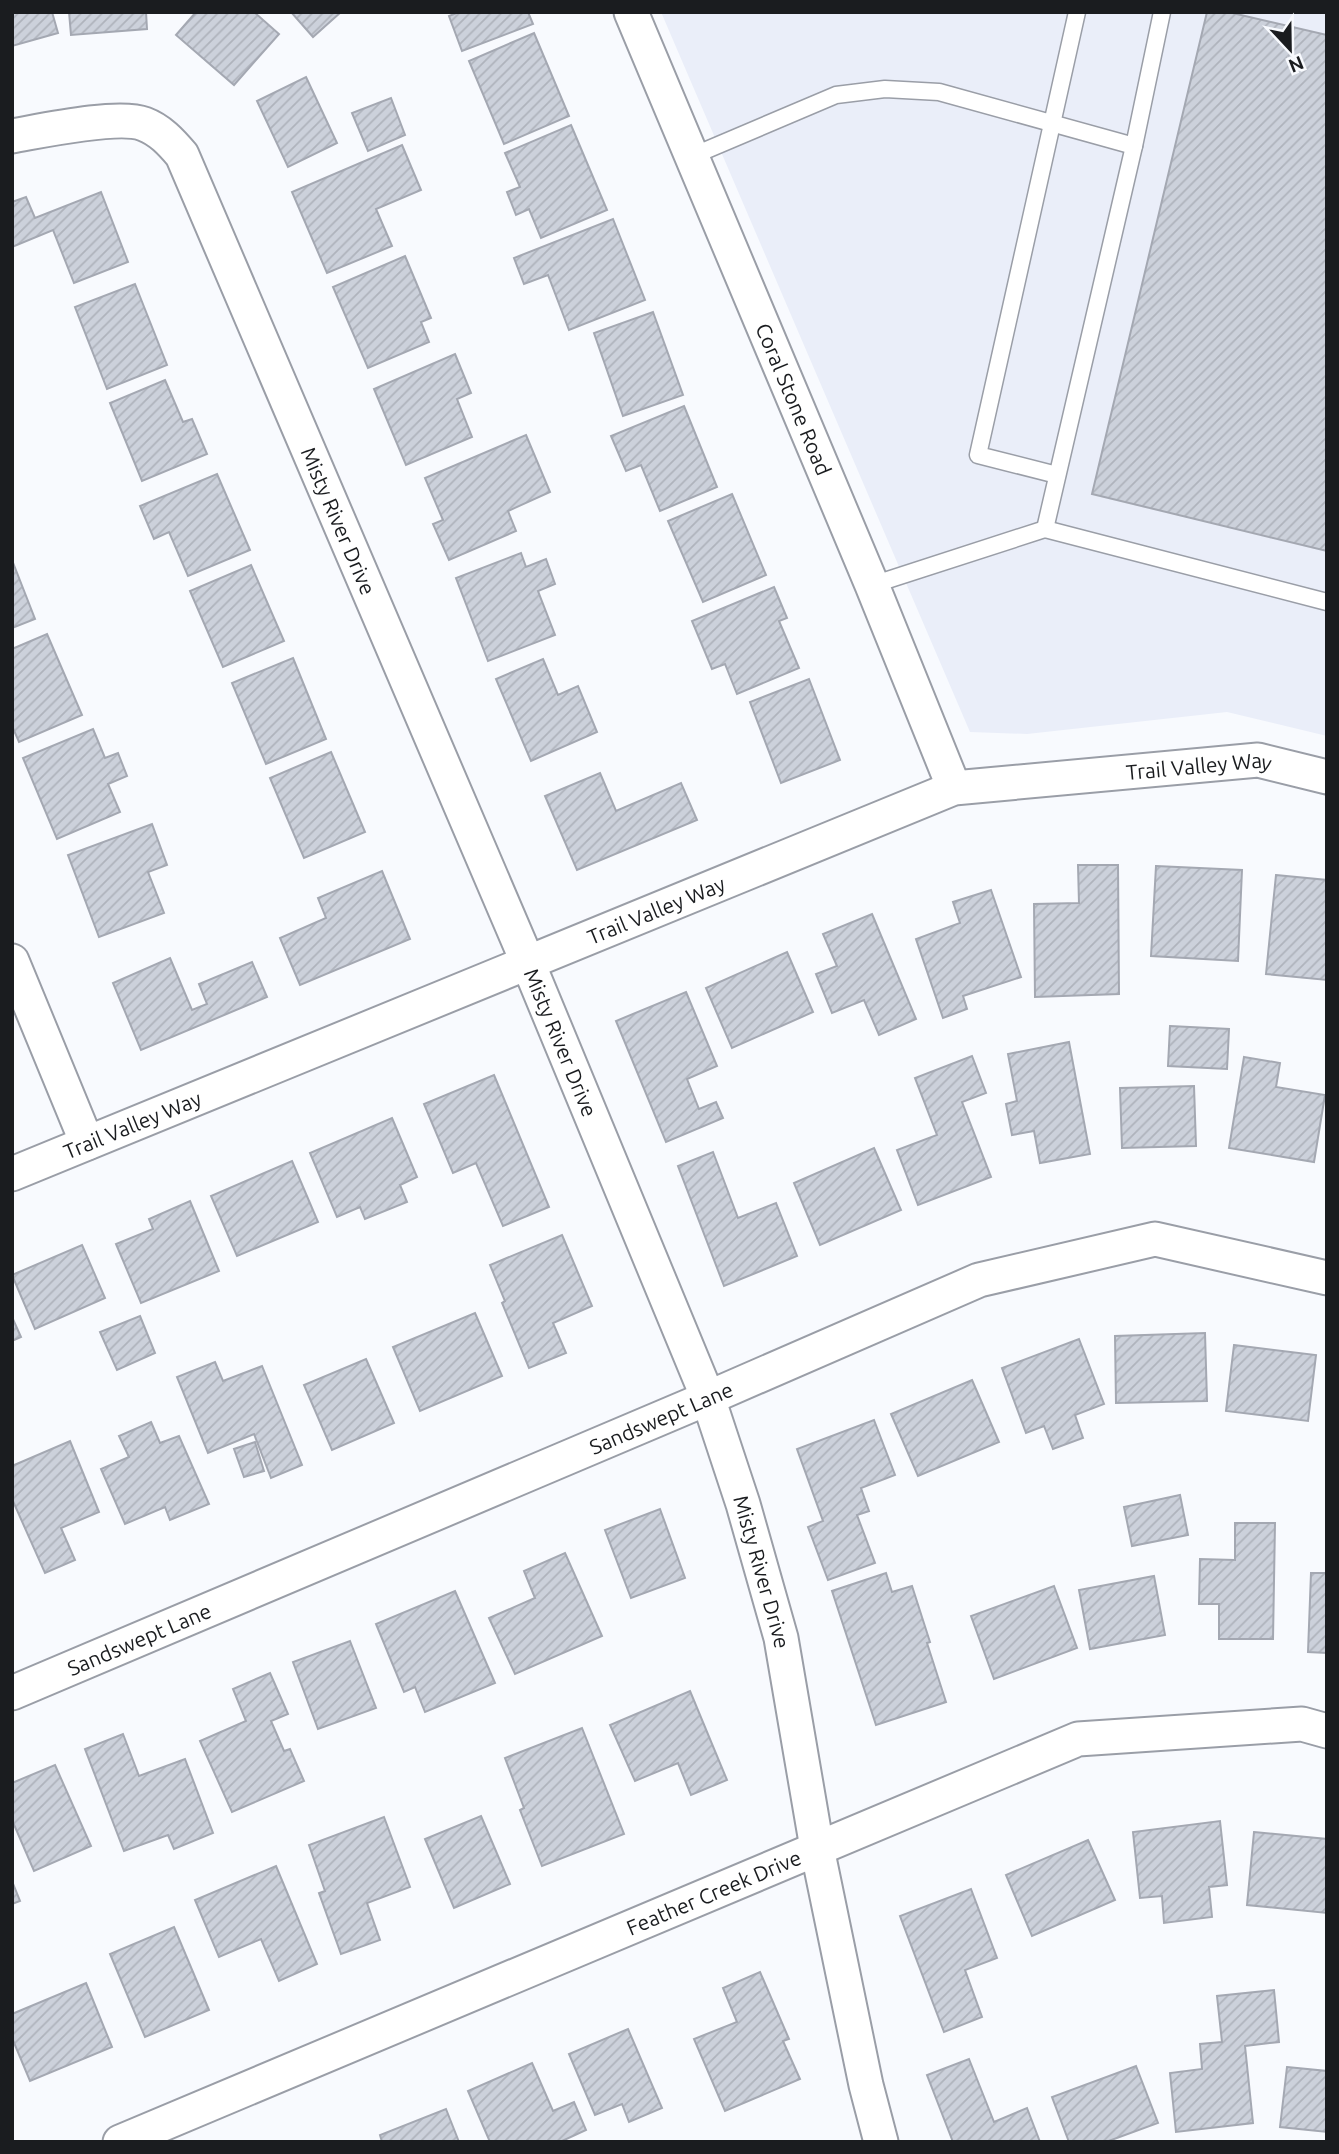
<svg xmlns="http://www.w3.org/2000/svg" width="1339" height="2154" viewBox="0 0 1339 2154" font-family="Ubuntu,sans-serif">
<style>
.built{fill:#eaeef9}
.building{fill:url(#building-hatch);stroke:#a4a8b2;stroke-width:2}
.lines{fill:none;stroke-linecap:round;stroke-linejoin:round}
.lane-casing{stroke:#9a9ea7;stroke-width:19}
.street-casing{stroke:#9a9ea7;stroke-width:37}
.lane{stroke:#fff;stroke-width:16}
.street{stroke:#fff;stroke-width:33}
.labels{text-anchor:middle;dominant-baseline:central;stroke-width:5;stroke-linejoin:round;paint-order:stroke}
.street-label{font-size:21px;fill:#1a1c1f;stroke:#f8fafe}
</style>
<defs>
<pattern id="building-hatch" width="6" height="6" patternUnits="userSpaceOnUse" patternTransform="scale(1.75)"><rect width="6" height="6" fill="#ccd1db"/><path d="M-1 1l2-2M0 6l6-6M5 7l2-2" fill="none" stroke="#afb3bc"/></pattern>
</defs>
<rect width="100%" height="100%" fill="#f8fafe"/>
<!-- built -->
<polygon class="built" points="661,12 1327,12 1327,736 1227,712 1027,734 970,732"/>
<!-- building -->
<g class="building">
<polygon points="12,12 52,12 58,33 12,46"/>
<polygon points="69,12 146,12 147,29 71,35"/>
<polygon points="196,12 254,12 279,34 234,85 176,35"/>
<polygon points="291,12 341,12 313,37"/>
<polygon points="459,12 528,12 533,24 462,51 449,16"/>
<polygon points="1207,12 1228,12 1327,35 1327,551 1092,494"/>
<polygon points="534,33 569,116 504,144 469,61"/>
<polygon points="306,77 337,143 288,167 257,101"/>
<polygon points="391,98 405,135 368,151 352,113"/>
<polygon points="571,125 607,210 541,238 529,209 516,215 507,192 520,187 505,153"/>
<polygon points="402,145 421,190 376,209 392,246 327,273 292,192"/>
<polygon points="101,192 128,262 74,283 53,230 12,247 12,202 26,197 35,218"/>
<polygon points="613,219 645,300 569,330 548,275 524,284 514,258"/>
<polygon points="405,256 431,318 421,322 429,342 368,368 333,287"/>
<polygon points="135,284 167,365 107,389 75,307"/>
<polygon points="653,312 683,395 623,416 594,333"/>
<polygon points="455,354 471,393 457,399 472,437 406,465 374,389"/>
<polygon points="165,380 183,422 192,419 207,454 142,481 110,403"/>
<polygon points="684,406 717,487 660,511 641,465 626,471 611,436"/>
<polygon points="526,435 550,492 508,511 516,531 449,560 433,524 443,520 425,478"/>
<polygon points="217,474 250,550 188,576 169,532 154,539 140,506"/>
<polygon points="732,494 766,575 703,602 668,521"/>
<polygon points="521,553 526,567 546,559 555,584 538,591 555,635 488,661 456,578"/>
<polygon points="12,560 35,619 12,628"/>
<polygon points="251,565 284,641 223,667 190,591"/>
<polygon points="774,587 787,618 779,621 799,668 737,694 725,664 712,669 692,621"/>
<polygon points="47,634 82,715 19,742 12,726 12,649"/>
<polygon points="293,658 326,739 266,764 232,683"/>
<polygon points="543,659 558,695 578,686 597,732 531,761 496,679"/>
<polygon points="809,679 840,760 781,783 750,702"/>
<polygon points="93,729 105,758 118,753 127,776 108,784 120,812 57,839 23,758"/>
<polygon points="331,752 365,832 304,858 270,778"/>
<polygon points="600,773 616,811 681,783 697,820 577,870 545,796"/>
<polygon points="152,824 167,865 148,872 164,913 99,937 68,855"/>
<polygon points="1078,865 1118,865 1119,994 1035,997 1034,904 1079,903"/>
<polygon points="1156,866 1242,870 1238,961 1151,956"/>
<polygon points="382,871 410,939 300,985 280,938 326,918 318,898"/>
<polygon points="1276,875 1327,880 1327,980 1266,974"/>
<polygon points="991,890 1021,977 963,996 967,1009 943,1018 916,939 960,923 953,902"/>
<polygon points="872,914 916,1019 879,1035 864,1000 832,1013 816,974 837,966 823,934"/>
<polygon points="787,952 813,1012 732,1048 706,988"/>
<polygon points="170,958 192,1010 207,1004 199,984 252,962 267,997 141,1050 113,983"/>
<polygon points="686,992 717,1066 687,1079 699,1109 716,1102 723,1118 666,1142 616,1021"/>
<polygon points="1170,1026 1229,1029 1227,1069 1168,1066"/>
<polygon points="1069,1042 1090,1154 1040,1163 1034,1131 1012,1135 1006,1104 1017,1101 1008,1054"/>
<polygon points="972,1056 986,1093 962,1102 991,1177 918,1205 897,1150 937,1135 915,1078"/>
<polygon points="1244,1057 1280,1063 1276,1087 1325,1095 1314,1162 1229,1148"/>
<polygon points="494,1075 549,1207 503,1226 476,1163 453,1173 424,1104"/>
<polygon points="1194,1086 1196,1146 1122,1148 1120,1088"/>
<polygon points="392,1118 417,1177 400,1185 407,1202 365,1219 360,1207 337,1217 310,1153"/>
<polygon points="874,1148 901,1210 820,1245 794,1183"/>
<polygon points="713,1152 738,1218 776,1203 797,1256 724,1286 678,1166"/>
<polygon points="292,1161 318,1222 237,1256 211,1196"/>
<polygon points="190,1201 219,1271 141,1303 116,1244 153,1229 149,1219"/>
<polygon points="562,1235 592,1306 553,1323 566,1353 529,1368 502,1303 505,1301 490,1265"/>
<polygon points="82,1245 105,1298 35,1329 12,1275"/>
<polygon points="475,1313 502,1376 420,1411 393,1347"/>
<polygon points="140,1316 155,1353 117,1370 100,1332"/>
<polygon points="12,1317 21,1337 12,1341"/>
<polygon points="1205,1333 1207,1401 1116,1403 1115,1336"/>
<polygon points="1079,1339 1104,1404 1075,1415 1083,1438 1053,1449 1044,1426 1026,1433 1002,1368"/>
<polygon points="1234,1345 1316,1355 1308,1421 1226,1411"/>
<polygon points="366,1359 394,1423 332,1450 304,1385"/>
<polygon points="215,1362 223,1381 262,1366 302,1465 271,1478 254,1434 208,1453 177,1377"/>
<polygon points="972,1380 999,1442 918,1476 891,1414"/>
<polygon points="874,1420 895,1475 861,1488 869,1511 857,1515 875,1563 828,1580 808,1527 823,1521 797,1449"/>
<polygon points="151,1422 160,1443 179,1436 209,1504 170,1520 165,1507 125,1524 101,1469 129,1457 119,1436"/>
<polygon points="70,1441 99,1512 61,1528 75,1560 45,1573 12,1499 12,1466"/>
<polygon points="255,1442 264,1471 244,1477 234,1449"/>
<polygon points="1180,1495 1188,1535 1132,1546 1124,1507"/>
<polygon points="660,1509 685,1578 631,1598 605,1530"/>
<polygon points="1235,1523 1275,1523 1273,1639 1219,1639 1219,1604 1199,1604 1200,1559 1235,1560"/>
<polygon points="565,1553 602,1636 515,1674 489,1618 535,1598 524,1571"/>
<polygon points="886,1573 892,1592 912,1586 930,1642 927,1643 946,1702 876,1725 832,1591"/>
<polygon points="1311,1573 1327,1573 1327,1653 1308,1652"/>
<polygon points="1154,1576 1165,1635 1090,1649 1079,1590"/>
<polygon points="1054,1586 1077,1648 994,1679 971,1616"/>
<polygon points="455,1591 495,1683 425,1712 415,1687 404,1692 376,1624"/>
<polygon points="350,1641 376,1708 318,1729 293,1662"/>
<polygon points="270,1673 288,1714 271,1721 284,1751 290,1749 304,1781 232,1812 200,1741 246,1721 233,1689"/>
<polygon points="690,1691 727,1780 691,1795 678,1763 635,1781 610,1725"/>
<polygon points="582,1728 624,1834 542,1866 520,1810 524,1808 505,1758"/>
<polygon points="123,1734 139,1776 185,1759 213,1833 174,1849 168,1835 124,1851 85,1749"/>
<polygon points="55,1765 91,1846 34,1871 12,1820 12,1783"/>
<polygon points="481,1816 510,1884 454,1908 425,1839"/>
<polygon points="384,1817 410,1887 367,1903 380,1940 341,1954 319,1893 325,1891 309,1845"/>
<polygon points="1220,1821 1227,1885 1209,1887 1212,1917 1164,1923 1162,1896 1140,1898 1133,1832"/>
<polygon points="1254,1832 1327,1839 1327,1913 1247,1905"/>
<polygon points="1088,1840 1115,1900 1032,1936 1006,1875"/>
<polygon points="276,1866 317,1964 279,1981 261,1939 219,1957 195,1900"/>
<polygon points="12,1881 20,1901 12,1904"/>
<polygon points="971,1889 997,1958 965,1970 982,2017 944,2032 900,1916"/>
<polygon points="174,1927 209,2010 145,2037 110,1954"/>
<polygon points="760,1972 789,2039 783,2041 800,2079 725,2111 694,2039 737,2022 723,1988"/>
<polygon points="86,1983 112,2047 30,2081 12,2038 12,2014"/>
<polygon points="1274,1990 1279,2042 1245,2046 1253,2123 1176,2132 1170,2073 1202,2069 1200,2044 1222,2042 1217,1996"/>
<polygon points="628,2029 662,2108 629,2122 622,2104 595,2115 569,2054"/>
<polygon points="969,2059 994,2122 1027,2108 1040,2142 953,2142 927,2075"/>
<polygon points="532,2063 553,2111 574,2102 586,2130 560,2142 490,2142 468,2091"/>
<polygon points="1136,2066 1158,2123 1106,2142 1069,2142 1052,2097"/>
<polygon points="1287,2067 1327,2071 1327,2132 1280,2127"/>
<polygon points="446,2109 459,2142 382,2142 380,2135"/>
</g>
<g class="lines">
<!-- lane casing -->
<g class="lane-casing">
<g id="lane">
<polyline points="690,157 836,95 885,89 939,92 1134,146"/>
<polyline points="1057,475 978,455 1077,12"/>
<polyline points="1045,529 1134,146 1162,12"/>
<polyline points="872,585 1045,529 1327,602"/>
</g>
</g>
<!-- street casing -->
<g class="street-casing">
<g id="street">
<path id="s1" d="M631 12 872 585 954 788"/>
<path id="s2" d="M12 136C41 131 118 114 144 124 160 130 171 142 182 155L528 963 708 1398 743 1504 781 1638 817 1848 866 2085 881 2142"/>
<polyline points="12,961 87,1143"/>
<path id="s3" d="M12 1174 954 788 1258 760 1327 777"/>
<path id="s4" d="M12 1693 708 1398 979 1280 1155 1239 1327 1278"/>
<path id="s5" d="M120 2142 1078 1739 1302 1724 1327 1731"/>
</g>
</g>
<!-- lane -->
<use href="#lane" class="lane"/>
<!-- street -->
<use href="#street" class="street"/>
</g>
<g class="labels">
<!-- street labels -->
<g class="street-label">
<text stroke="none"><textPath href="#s1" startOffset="420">Coral Stone Road</textPath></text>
<text stroke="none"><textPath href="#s2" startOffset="581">Misty River Drive</textPath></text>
<text stroke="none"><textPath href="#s3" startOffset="1264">Trail Valley Way</textPath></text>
<text stroke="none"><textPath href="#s3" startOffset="696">Trail Valley Way</textPath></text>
<text stroke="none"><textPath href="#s2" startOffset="1148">Misty River Drive</textPath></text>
<text stroke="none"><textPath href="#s3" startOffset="130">Trail Valley Way</textPath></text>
<text stroke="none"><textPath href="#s4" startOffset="705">Sandswept Lane</textPath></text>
<text stroke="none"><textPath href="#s2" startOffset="1715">Misty River Drive</textPath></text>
<text stroke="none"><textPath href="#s4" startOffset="138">Sandswept Lane</textPath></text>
<text stroke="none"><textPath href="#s5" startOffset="644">Feather Creek Drive</textPath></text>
</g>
</g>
<!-- border -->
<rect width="1339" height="2154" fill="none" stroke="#1a1c1f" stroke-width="28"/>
<!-- north arrow -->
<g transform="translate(1290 49) rotate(158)" stroke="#f8fafe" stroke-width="5" paint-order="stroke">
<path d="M0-5L12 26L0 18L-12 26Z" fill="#1a1c1f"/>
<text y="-10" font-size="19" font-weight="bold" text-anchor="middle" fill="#1a1c1f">N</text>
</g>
</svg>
